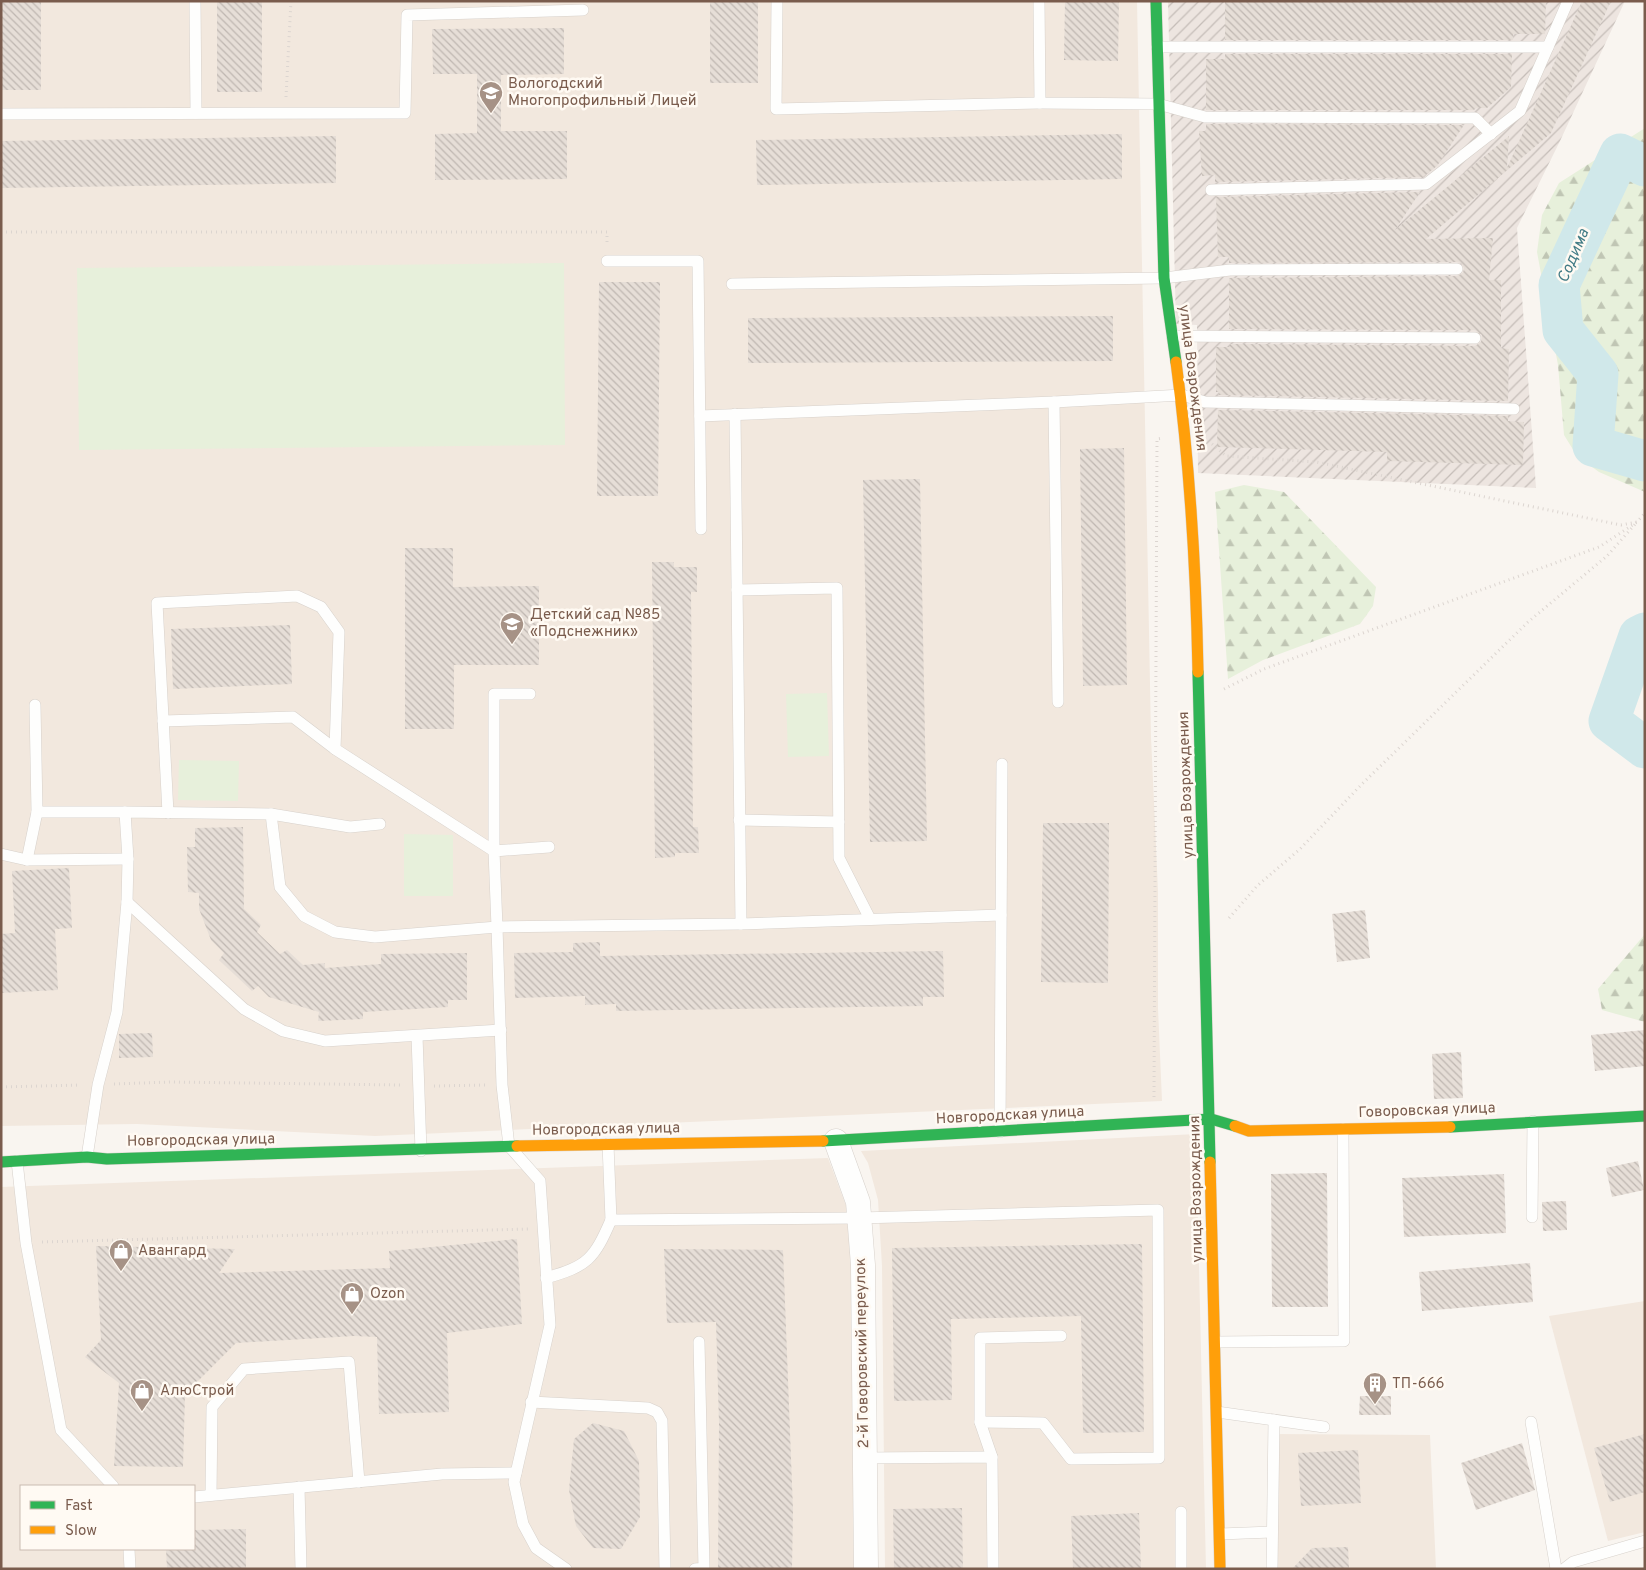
<svg xmlns="http://www.w3.org/2000/svg" width="1646" height="1570" viewBox="0 0 1646 1570" font-family="Overpass,sans-serif">
<style>
.residential{fill:#f2e8de;fill-rule:evenodd}
.industrial{fill:url(#industrial-furrows)}
.forest{fill:url(#forest-firs)}
.green{fill:#e7f0db}
.lines{fill:none;stroke-linecap:round;stroke-linejoin:round}
.river{stroke:#d0e8ea;stroke-width:41}
.building{fill:url(#building-back-hatch)}
.lane-casing{stroke:#d7d1cb;stroke-width:12}
.street-casing{stroke:#d7d1cb;stroke-width:25}
.fast-casing{stroke:#d9d2cb;stroke-width:12}
.slow-casing{stroke:#d9d2cb;stroke-width:12}
.path{stroke:#dcd5d0;stroke-width:3;stroke-dasharray:1 4;stroke-linecap:butt}
.lane{stroke:#fefefd;stroke-width:11}
.street{stroke:#fefefd;stroke-width:24}
.fast{stroke:#30b455;stroke-width:11}
.slow{stroke:#ff9f0a;stroke-width:11}
.labels{text-anchor:middle;dominant-baseline:central;stroke-width:5;stroke-linejoin:round;paint-order:stroke}
.poi-label{font-size:15px;fill:#7a5c4d;stroke:#fffaf3;text-anchor:start}
.street-label{font-size:15px;fill:#7a5c4d;stroke:#fffaf3}
.water-label{font-size:16px;font-style:italic;fill:#437c86;stroke:#fffaf3}
</style>
<defs>
<pattern id="industrial-furrows" width="10" height="10" patternUnits="userSpaceOnUse" patternTransform="scale(1.25)"><rect width="10" height="10" fill="#ede5e0"/><path d="M-1 1l2-2M0 10L10 0M9 11l2-2" fill="none" stroke="#c5bdb8"/></pattern>
<pattern id="forest-firs" width="22" height="20" patternUnits="userSpaceOnUse" patternTransform="scale(1.25)"><rect width="22" height="20" fill="#e7f0db"/><path d="M5 1l3.5 6h-7zM16 11l3.5 6h-7z" fill="#c0c6b4"/></pattern>
<pattern id="building-back-hatch" width="6" height="6" patternUnits="userSpaceOnUse" patternTransform="scale(1.25)"><rect width="6" height="6" fill="#e6ded7"/><path d="M-1 5l2 2M0 0l6 6M5-1l2 2" fill="none" stroke="#bfb7b1"/></pattern>
</defs>
<rect width="100%" height="100%" fill="#f9f5f0"/>
<!-- residential -->
<g class="residential">
<polygon points="1,1 1137,1 1151,737 1158,891 1158,1008 1162,1101 375,1136 137,1124 1,1126"/>
<polygon points="1196,1134 1206,1569 885,1569 882,1266 878,1200 868,1163 861,1151"/>
<path d="M828 1158 848 1211 852 1268 860 1569H1V1187ZM21 1486H194V1549H21Z"/>
<polygon points="1645,1301 1645,1532 1608,1541 1549,1316"/>
<polygon points="1272,1434 1430,1435 1436,1569 1271,1569"/>
</g>
<!-- industrial -->
<polygon class="industrial" points="1168,1 1625,1 1560,141 1517,228 1536,488 1198,473 1197,325 1176,324"/>
<!-- forest -->
<g class="forest">
<polygon points="1645,128 1645,492 1599,472 1577,456 1564,435 1558,365 1537,252 1542,215 1559,183"/>
<polygon points="1244,485 1284,492 1376,587 1373,606 1360,624 1263,660 1228,679 1215,492"/>
<polygon points="1645,934 1645,1022 1602,1010 1598,989"/>
</g>
<!-- green -->
<g class="green">
<polygon points="564,263 565,445 79,450 77,268"/>
<polygon points="827,693 829,756 788,757 786,694"/>
<polygon points="179,760 239,761 238,801 178,800"/>
<polygon points="404,834 453,835 453,896 404,896"/>
</g>
<g class="lines">
<!-- river -->
<g class="river">
<polyline points="1645,166 1620,154 1559,285 1563,330 1598,374 1593,446 1645,461"/>
<polyline points="1645,633 1639,636 1609,721 1645,748"/>
</g>
</g>
<!-- building -->
<g class="building">
<rect x="1" y="1" width="40" height="89"/>
<rect x="217" y="1" width="45" height="91"/>
<rect x="710" y="1" width="48" height="82"/>
<polygon points="1065,1 1119,1 1118,61 1064,60"/>
<polygon points="1225,1 1546,1 1545,34 1513,34 1513,40 1225,40"/>
<polygon points="1582,1 1611,1 1551,133 1426,239 1493,238 1489,280 1501,280 1501,348 1509,349 1508,401 1219,395 1219,392 1216,392 1216,347 1230,347 1230,344 1475,346 1481,342 1482,335 1475,330 1229,329 1229,278 1457,276 1463,273 1464,268 1461,263 1457,262 1229,263 1229,257 1218,257 1216,197 1420,192 1395,230 1509,136 1507,168"/>
<polygon points="564,28 564,74 501,75 501,131 567,131 567,179 435,180 435,134 477,133 477,74 433,74 432,29"/>
<polygon points="1225,54 1512,54 1511,87 1487,108 1476,108 1474,110 1206,110 1206,59 1225,59"/>
<polygon points="1206,124 1464,125 1437,166 1423,177 1215,182 1215,175 1202,176 1199,131 1206,131"/>
<polygon points="1122,134 1122,179 757,185 756,140"/>
<polygon points="336,136 336,183 1,188 1,141"/>
<polygon points="599,282 660,282 658,496 597,496"/>
<polygon points="1113,316 1113,361 748,363 748,318"/>
<polygon points="1218,410 1508,416 1508,421 1524,422 1523,465 1387,461 1387,452 1217,447"/>
<polygon points="1124,448 1127,685 1083,686 1080,449"/>
<polygon points="920,479 927,841 870,842 863,480"/>
<polygon points="405,548 453,548 453,587 539,586 539,665 454,665 454,729 405,729"/>
<polygon points="652,562 674,562 674,567 697,567 697,592 691,592 693,827 698,827 699,853 675,853 675,857 655,858"/>
<polygon points="290,625 292,684 173,689 171,629"/>
<polygon points="1043,823 1109,823 1108,983 1041,982"/>
<polygon points="243,827 244,909 261,925 257,932 280,954 287,950 303,965 325,963 325,968 381,964 381,954 467,953 467,1000 448,1000 448,1007 363,1012 363,1019 318,1021 319,1012 269,997 258,986 252,991 219,960 224,953 211,940 199,909 199,893 188,892 187,847 195,847 195,828"/>
<polygon points="69,868 72,928 55,929 58,990 1,993 1,934 15,933 12,871"/>
<polygon points="1365,910 1370,958 1337,962 1332,914"/>
<polygon points="600,942 600,956 943,951 944,997 923,997 923,1006 616,1011 616,1004 585,1005 585,996 515,998 514,953 573,952 573,943"/>
<polygon points="1645,1030 1645,1066 1595,1071 1591,1035"/>
<polygon points="152,1033 153,1057 119,1058 119,1034"/>
<polygon points="1461,1052 1463,1098 1434,1099 1432,1054"/>
<polygon points="1638,1161 1644,1190 1612,1197 1606,1168"/>
<polygon points="1327,1173 1328,1307 1272,1307 1271,1174"/>
<polygon points="1504,1174 1506,1233 1404,1237 1402,1178"/>
<polygon points="1566,1201 1567,1230 1543,1231 1542,1202"/>
<polygon points="517,1239 522,1324 447,1333 449,1412 379,1414 377,1337 354,1336 236,1343 185,1394 183,1467 114,1466 119,1383 85,1357 101,1340 96,1246 235,1249 219,1273 390,1268 389,1251"/>
<polygon points="1142,1244 1144,1432 1083,1433 1081,1316 951,1319 952,1400 894,1401 892,1248"/>
<polygon points="664,1249 783,1250 793,1510 792,1569 718,1569 719,1423 716,1322 667,1323"/>
<polygon points="1530,1263 1533,1302 1422,1311 1419,1272"/>
<polygon points="1360,1396 1391,1396 1391,1415 1359,1415"/>
<polygon points="593,1423 624,1431 639,1461 640,1517 621,1549 593,1548 576,1526 569,1490 574,1439"/>
<polygon points="1645,1434 1645,1492 1610,1502 1594,1448"/>
<polygon points="1522,1443 1535,1490 1476,1510 1461,1463"/>
<polygon points="1358,1450 1361,1503 1301,1506 1298,1453"/>
<polygon points="962,1508 963,1569 894,1569 893,1509"/>
<polygon points="1139,1513 1141,1569 1073,1569 1071,1516"/>
<polygon points="246,1529 246,1569 167,1569 166,1549 194,1549 194,1530"/>
<polygon points="1348,1547 1349,1569 1292,1569 1312,1548"/>
</g>
<g class="lines">
<!-- lane casing -->
<g class="lane-casing">
<g id="lane">
<polyline points="195,1 196,113"/>
<polyline points="777,1 776,109 1040,103"/>
<polyline points="1039,1 1040,103 1158,104 1205,117 1475,118 1491,134"/>
<polyline points="1157,47 1548,47"/>
<polyline points="1,114 405,113 407,15 583,10"/>
<polyline points="1211,190 1426,184 1520,111 1568,1"/>
<polyline points="607,261 698,261 701,529"/>
<polyline points="732,284 1164,278 1230,270 1457,269"/>
<polyline points="1172,336 1475,338"/>
<polyline points="735,414 741,924"/>
<polyline points="700,416 1054,402"/>
<polyline points="737,590 837,588 839,858 870,919"/>
<polyline points="1058,702 1054,402 1182,395 1205,402 1514,409"/>
<polyline points="35,705 37,812 125,812"/>
<polyline points="163,721 293,717 335,749"/>
<polyline points="168,813 157,603 297,596 321,607 339,632 335,749 494,851"/>
<polyline points="271,814 350,827 380,824"/>
<polyline points="739,820 839,822"/>
<polyline points="494,851 494,694 530,694"/>
<polyline points="1,854 27,860 128,859"/>
<polyline points="27,860 37,812"/>
<polyline points="127,902 244,1009 283,1031 325,1041 501,1030"/>
<polyline points="417,1036 421,1151"/>
<polyline points="1000,1132 1002,764"/>
<polyline points="608,1144 611,1220 859,1218 1158,1210 1159,1458 1071,1459 1043,1423 980,1422"/>
<polyline points="87,1157 98,1085 117,1012 127,902 128,859 125,812 271,814 280,887 304,916 335,932 375,937 497,927 494,851 549,847"/>
<polyline points="17,1161 26,1243 61,1430 113,1486"/>
<polyline points="1532,1217 1533,1121"/>
<path d="M546 1278C588 1266 594 1259 611 1220"/>
<polyline points="1216,1342 1344,1341 1343,1129"/>
<polyline points="531,1402 648,1408 657,1412 662,1421 665,1569"/>
<polyline points="1217,1412 1324,1427"/>
<polyline points="1531,1422 1556,1569"/>
<polyline points="992,1457 980,1422 980,1338 1061,1336"/>
<polyline points="864,1458 992,1457 993,1569"/>
<polyline points="299,1487 301,1569"/>
<polyline points="211,1495 212,1407 244,1369 349,1362 359,1482"/>
<polyline points="194,1497 442,1474 516,1473"/>
<polyline points="1181,1512 1181,1569"/>
<polyline points="1220,1534 1272,1532"/>
<polyline points="129,1549 130,1569"/>
<polyline points="566,1569 536,1548 523,1524 514,1482 550,1325 540,1181 509,1146 502,1085 497,927 741,924 1001,915"/>
<polyline points="695,1569 704,1568 699,1342"/>
<polyline points="1272,1569 1274,1420"/>
<polyline points="1564,1569 1573,1562 1645,1541"/>
</g>
</g>
<!-- street casing -->
<g class="street-casing">
<polyline id="street" points="836,1141 858,1202 863,1265 866,1569"/>
</g>
<!-- fast casing -->
<g class="fast-casing">
<g id="fast">
<polyline points="1156,1 1164,278 1176,362"/>
<polyline points="1198,672 1210,1162"/>
<polyline points="1450,1127 1645,1116"/>
<polyline points="823,1141 1211,1119 1235,1126"/>
<polyline points="1,1162 87,1157 107,1159 517,1146"/>
</g>
</g>
<!-- slow casing -->
<g class="slow-casing">
<g id="slow">
<path d="M1176 362C1190 465 1196 568 1198 672"/>
<polyline points="1235,1126 1249,1131 1450,1127"/>
<polyline points="517,1146 823,1141"/>
<polyline points="1210,1162 1220,1569"/>
</g>
</g>
<!-- path -->
<g class="path">
<polyline points="286,97 291,1"/>
<polyline points="1,232 607,232 607,246"/>
<polyline points="1212,444 1226,456 1316,462 1621,525 1637,522 1645,513"/>
<polyline points="1224,689 1264,669 1599,547 1637,522 1607,556 1528,622 1361,785 1300,849 1257,886 1229,918"/>
<polyline points="114,1084 170,1082 403,1085"/>
<polyline points="434,1086 486,1085"/>
<polyline points="1,1087 81,1085"/>
<polyline points="1154,1097 1157,439 1163,438"/>
<polyline points="42,1242 528,1229"/>
</g>
<!-- lane -->
<use href="#lane" class="lane"/>
<!-- street -->
<use href="#street" class="street"/>
<!-- fast -->
<use href="#fast" class="fast"/>
<!-- slow -->
<use href="#slow" class="slow"/>
</g>
<!-- icons -->
<defs>
<g id="school-pin" transform="scale(1.25)"><path d="M0 17L-7.5 6A9.5 9.5 0 1 1 7.5 6Z" fill="#a69286" stroke="#fffaf3"/><path d="M0-5L7-2L0 1L-7-2ZM-4 1L0 2.5L4 1V4Q0 6-4 4Z" fill="#fff"/></g>
<g id="shop-pin" transform="scale(1.25)"><path d="M0 17L-7.5 6A9.5 9.5 0 1 1 7.5 6Z" fill="#a69286" stroke="#fffaf3"/><path d="M-5-2.5h2.3a2.7 3.5 0 0 1 5.4 0H5L5.5 6h-11ZM-1.5-2.5h3a1.5 2.3 0 0 0-3 0Z" fill="#fff"/></g>
<g id="building-pin" transform="scale(1.25)"><path d="M0 17L-7.5 6A9.5 9.5 0 1 1 7.5 6Z" fill="#a69286" stroke="#fffaf3"/><path d="M-4-6H4V6H1V3H-1V6H-4ZM-2.5-4.3h1.7v1.8h-1.7ZM.8-4.3h1.7v1.8H.8ZM-2.5-1h1.7V.8h-1.7ZM.8-1h1.7V.8H.8Z" fill="#fff"/></g>
</defs>
<g fill-rule="evenodd">
<use href="#school-pin" x="491" y="93"/>
<use href="#school-pin" x="512" y="624"/>
<use href="#shop-pin" x="121" y="1251"/>
<use href="#shop-pin" x="352" y="1294"/>
<use href="#building-pin" x="1375" y="1384"/>
<use href="#shop-pin" x="142" y="1391"/>
</g>
<g class="labels">
<!-- poi labels -->
<g class="poi-label">
<text x="508" y="84">Вологодский<tspan x="508" dy="17">Многопрофильный Лицей</tspan></text>
<text x="530" y="615">Детский сад №85<tspan x="530" dy="17">«Подснежник»</tspan></text>
<text x="138" y="1251">Авангард</text>
<text x="370" y="1294">Ozon</text>
<text x="1392" y="1384">ТП-666</text>
<text x="160" y="1391">АлюСтрой</text>
</g>
<!-- street labels -->
<g class="street-label">
<text transform="translate(1192 378) rotate(83)">улица Возрождения</text>
<text transform="translate(1187 785) rotate(-92)">улица Возрождения</text>
<text transform="translate(1427 1111) rotate(-2)">Говоровская улица</text>
<text transform="translate(1010 1116) rotate(-3)">Новгородская улица</text>
<text transform="translate(606 1130) rotate(-1)">Новгородская улица</text>
<text transform="translate(201 1141) rotate(-1)">Новгородская улица</text>
<text transform="translate(1197 1189) rotate(-91)">улица Возрождения</text>
<text transform="translate(863 1353) rotate(-91)">2-й Говоровский переулок</text>
</g>
<!-- water labels -->
<g class="water-label">
<text transform="translate(1574 256) rotate(-67)">Содима</text>
</g>
</g>
<!-- border -->
<rect width="1646" height="1570" fill="none" stroke="#7a5c4d" stroke-width="5"/>
<!-- legend -->
<rect x="20" y="1485" width="175" height="65" fill="#fffaf3" stroke="#cabbb1"/>
<rect x="30" y="1501" width="25" height="8" fill="#30b455" stroke="#cabbb1"/>
<text x="65" y="1510" font-size="15" fill="#7a5c4d">Fast</text>
<rect x="30" y="1526" width="25" height="8" fill="#ff9f0a" stroke="#cabbb1"/>
<text x="65" y="1535" font-size="15" fill="#7a5c4d">Slow</text>
</svg>
